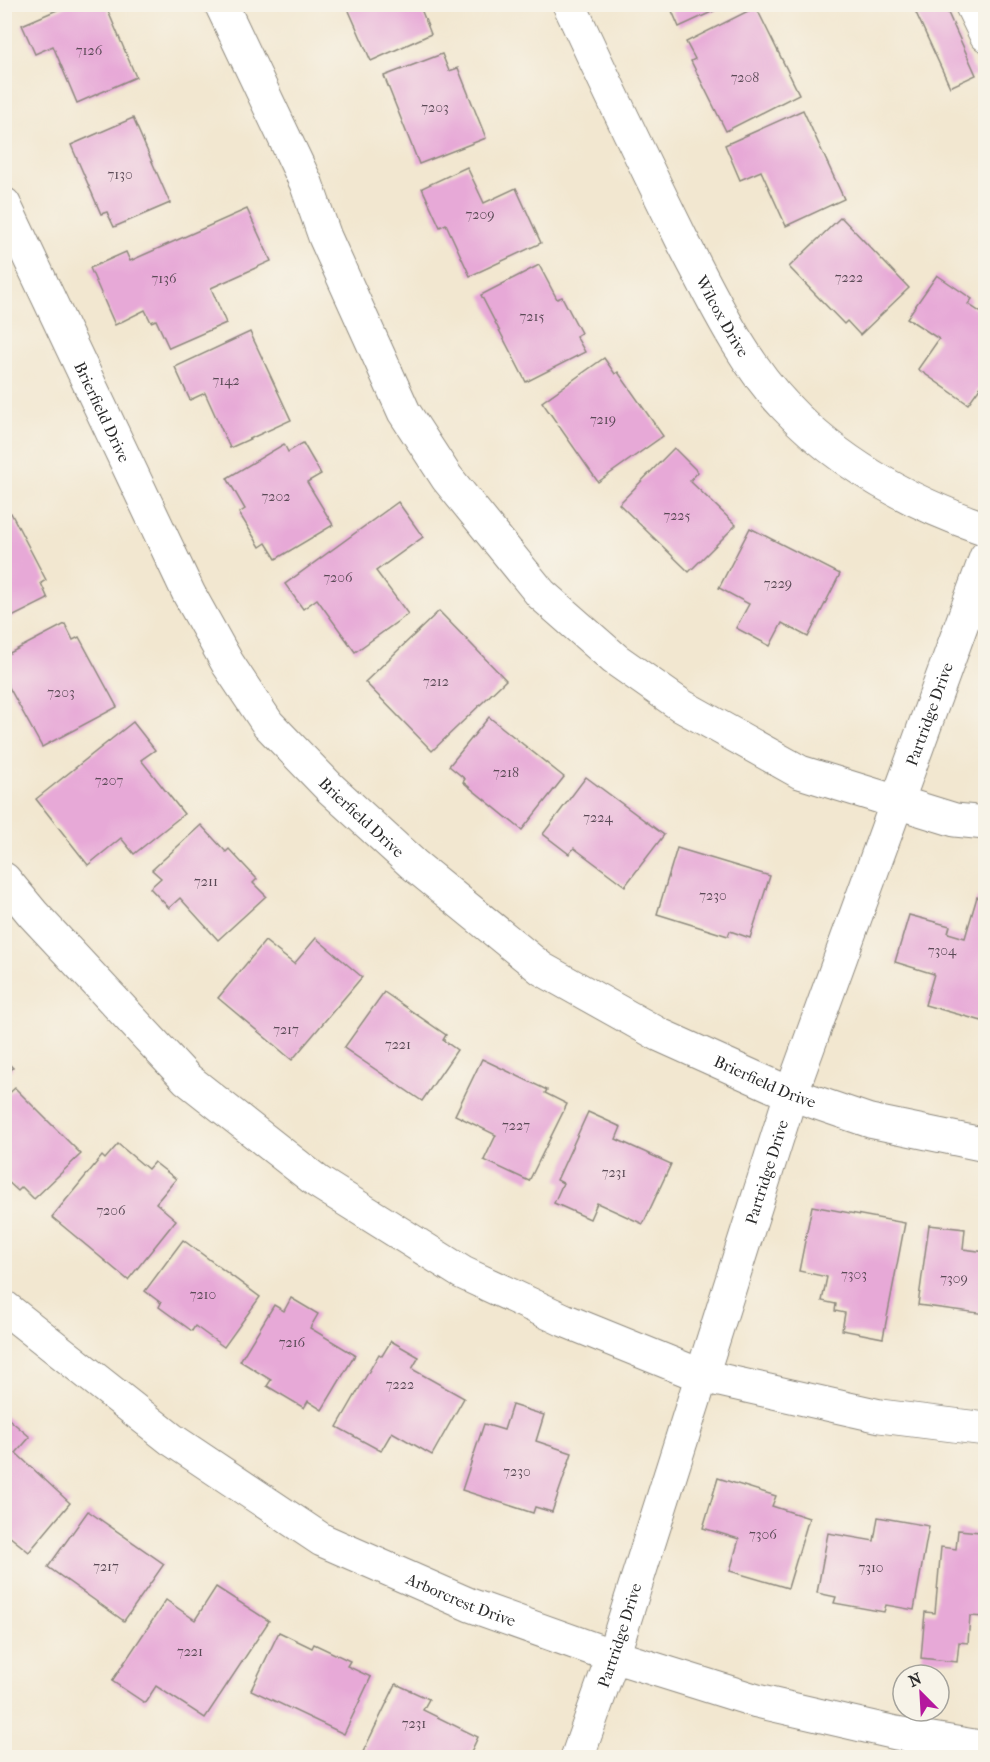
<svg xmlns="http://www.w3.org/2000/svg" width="990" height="1762" viewBox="0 0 990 1762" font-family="'IM FELL French Canon',serif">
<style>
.building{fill:#e7a9d7}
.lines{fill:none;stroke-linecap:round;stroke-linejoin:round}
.minor-casing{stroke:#8e897e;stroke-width:35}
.minor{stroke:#fff;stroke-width:33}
.labels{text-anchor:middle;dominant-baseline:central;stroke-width:5;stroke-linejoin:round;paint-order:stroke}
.number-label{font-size:14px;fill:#5a4a56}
.street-label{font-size:16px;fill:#2b2b2b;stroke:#f7f3e8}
</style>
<rect width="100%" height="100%" fill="#f7f3e8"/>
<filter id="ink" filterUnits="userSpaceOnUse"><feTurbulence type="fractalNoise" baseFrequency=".0167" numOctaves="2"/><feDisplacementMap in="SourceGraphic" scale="12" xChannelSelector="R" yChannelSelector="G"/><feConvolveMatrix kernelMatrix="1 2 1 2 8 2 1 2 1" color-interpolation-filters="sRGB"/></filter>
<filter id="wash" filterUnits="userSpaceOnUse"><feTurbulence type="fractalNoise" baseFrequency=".008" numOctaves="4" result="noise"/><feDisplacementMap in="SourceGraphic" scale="24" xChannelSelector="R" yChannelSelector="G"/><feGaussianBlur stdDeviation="1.35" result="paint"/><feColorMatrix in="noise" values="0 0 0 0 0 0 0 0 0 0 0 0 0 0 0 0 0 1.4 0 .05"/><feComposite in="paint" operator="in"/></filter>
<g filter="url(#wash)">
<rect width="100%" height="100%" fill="#f2e7d0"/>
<g id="blocks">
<!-- building -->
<g class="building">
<polygon points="71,4 105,4 136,77 77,103 53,46 35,54 22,25"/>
<polygon points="346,4 419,4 431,34 371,61"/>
<polygon points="669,4 729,4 679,27"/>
<polygon points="912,4 944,4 976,75 950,87"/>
<polygon points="756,7 799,94 726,131 691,61 695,59 686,42"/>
<polygon points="442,54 449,71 458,68 486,138 419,164 384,76"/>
<polygon points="803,110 844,199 786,226 761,171 740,180 725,145"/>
<polygon points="133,118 170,203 114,227 107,212 101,214 71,145"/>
<polygon points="467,167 484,203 516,188 541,243 470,276 446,224 440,227 422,188"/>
<polygon points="247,209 271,261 211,288 226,323 169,348 156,320 151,322 145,310 115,325 90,268 126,252 130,261"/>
<polygon points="841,217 909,288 860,335 847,321 844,324 789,267"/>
<polygon points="539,265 557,299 562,297 581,333 576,336 585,352 526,382 481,295"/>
<polygon points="937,275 972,299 968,304 986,316 986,379 968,404 918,369 939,339 907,318"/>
<polygon points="250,332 291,420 230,448 205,393 190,400 175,367"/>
<polygon points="604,358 615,374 618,372 663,436 598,482 542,402"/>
<polygon points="303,443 321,474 307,482 333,525 276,559 266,543 260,547 239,513 245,509 227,478 284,444 288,452"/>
<polygon points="674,448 698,472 690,481 736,525 689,572 619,504"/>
<polygon points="398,502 423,537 376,571 408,614 355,652 317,599 303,609 285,584"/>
<polygon points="11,513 46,580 41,583 48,599 4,621 4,516"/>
<polygon points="750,528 840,574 808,637 782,623 770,646 736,628 749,604 719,588"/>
<polygon points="439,611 506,680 432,751 365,682"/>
<polygon points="65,624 73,640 79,637 117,707 42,747 4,678 4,656"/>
<polygon points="489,717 564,777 522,830 463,782 465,779 449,766"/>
<polygon points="133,722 155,750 141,760 184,814 134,854 121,838 88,865 36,799"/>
<polygon points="586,777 664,835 625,886 574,848 569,854 543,834"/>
<polygon points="201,825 226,852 229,849 257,879 253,883 266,896 218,940 180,898 169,908 150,888 161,878 152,870"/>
<polygon points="677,848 770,876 750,938 730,931 728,936 657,914"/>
<polygon points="977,897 986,900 986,1008 982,1021 925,1005 934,974 895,962 909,915 950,926 948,933 965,938"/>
<polygon points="316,938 362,977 292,1060 218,998 265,941 294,964"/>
<polygon points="384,992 446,1035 443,1040 457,1050 422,1101 344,1048"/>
<polygon points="4,1059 13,1068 4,1076"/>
<polygon points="482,1059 547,1090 545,1093 567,1104 529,1181 484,1160 496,1135 455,1115"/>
<polygon points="15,1088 81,1154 34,1199 22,1187 18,1191 4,1178 4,1098"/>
<polygon points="588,1112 621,1127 616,1139 671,1164 643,1224 597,1203 590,1219 554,1203 563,1183 557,1180"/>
<polygon points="118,1144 148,1169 154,1162 176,1179 156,1203 176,1220 128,1280 52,1217 102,1156 105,1159"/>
<polygon points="812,1206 905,1223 883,1338 842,1330 845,1313 835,1311 836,1304 822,1301 827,1277 799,1271"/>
<polygon points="929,1225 965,1229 963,1249 986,1252 986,1314 918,1305"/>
<polygon points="183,1240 260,1297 224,1347 195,1326 192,1331 159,1307 161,1303 145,1291"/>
<polygon points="291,1298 318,1314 310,1328 355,1355 322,1410 308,1401 304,1408 267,1386 271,1380 240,1361 274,1305 284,1311"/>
<polygon points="391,1341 419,1357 412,1369 464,1398 432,1455 392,1432 381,1451 337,1427 379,1354 382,1356"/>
<polygon points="512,1405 544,1415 536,1441 572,1453 552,1512 535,1507 533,1513 462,1490 484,1424 504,1430"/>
<polygon points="4,1415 30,1437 16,1453 70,1503 29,1552 4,1532"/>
<polygon points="718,1478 776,1496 772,1506 809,1518 788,1588 730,1571 739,1539 703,1528"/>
<polygon points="88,1511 164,1564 124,1621 48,1567"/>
<polygon points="878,1517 929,1526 914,1610 886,1605 884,1612 834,1603 836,1597 817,1593 828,1533 874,1541"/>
<polygon points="958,1530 980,1532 979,1549 986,1550 986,1617 970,1616 968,1643 959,1642 957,1662 921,1658 925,1612 935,1613 941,1547 956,1549"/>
<polygon points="216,1587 269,1621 205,1718 156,1686 145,1703 112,1681 166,1600 195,1620"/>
<polygon points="279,1632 312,1648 314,1644 350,1661 347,1666 371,1677 344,1734 251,1690"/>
<polygon points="396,1684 429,1699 423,1710 478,1737 468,1758 374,1758 363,1752"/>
</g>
</g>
</g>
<g filter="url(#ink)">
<use href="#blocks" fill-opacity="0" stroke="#8e897e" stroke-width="1.5"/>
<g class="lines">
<!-- minor casing -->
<g class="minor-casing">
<g id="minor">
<polyline points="221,4 306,183 325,237 404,412 447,478 541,594 615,659 682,706 800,772 955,820 986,823"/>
<path id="s1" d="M569 4C606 84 644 163 683 242 713 299 741 360 786 407 840 465 911 503 986 529"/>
<polyline points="971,4 986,35"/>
<path id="s2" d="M4 204 189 594 228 664 268 724 330 788 413 864 542 969 660 1035 791 1094 870 1121 986 1145"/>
<polyline points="4,879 33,914 187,1079 318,1182 463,1273 564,1320 702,1376 880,1416 986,1429"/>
<path id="s3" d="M4 1307 171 1439 322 1540 470 1605 613 1656 757 1701 896 1733 986 1748"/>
<path id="s4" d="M577 1758 613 1656 791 1094 986 557"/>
</g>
</g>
<!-- minor -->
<use href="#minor" class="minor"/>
</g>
</g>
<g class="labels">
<!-- number labels -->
<g class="number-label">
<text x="89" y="50">7126</text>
<text x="745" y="77">7208</text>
<text x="435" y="107">7203</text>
<text x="120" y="174">7130</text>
<text x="480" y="214">7209</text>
<text x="849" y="277">7222</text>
<text x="164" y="278">7136</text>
<text x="532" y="316">7215</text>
<text x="226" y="380">7142</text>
<text x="603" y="419">7219</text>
<text x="276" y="496">7202</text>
<text x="677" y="515">7225</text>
<text x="338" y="577">7206</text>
<text x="778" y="583">7229</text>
<text x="436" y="681">7212</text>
<text x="61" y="692">7203</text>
<text x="506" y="772">7218</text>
<text x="109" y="780">7207</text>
<text x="598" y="817">7224</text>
<text x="206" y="881">7211</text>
<text x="713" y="895">7230</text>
<text x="942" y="950">7304</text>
<text x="286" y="1029">7217</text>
<text x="398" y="1044">7221</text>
<text x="516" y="1125">7227</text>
<text x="614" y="1172">7231</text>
<text x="111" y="1210">7206</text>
<text x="854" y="1274">7303</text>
<text x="954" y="1278">7309</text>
<text x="203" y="1294">7210</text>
<text x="292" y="1342">7216</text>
<text x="400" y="1384">7222</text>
<text x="517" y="1471">7230</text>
<text x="763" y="1534">7306</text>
<text x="106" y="1566">7217</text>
<text x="871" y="1567">7310</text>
<text x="190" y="1651">7221</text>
<text x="414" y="1723">7231</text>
</g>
<!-- street labels -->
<g class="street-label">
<text stroke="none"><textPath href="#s1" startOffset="348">Wilcox Drive</textPath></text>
<text stroke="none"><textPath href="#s2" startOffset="230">Brierfield Drive</textPath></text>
<text stroke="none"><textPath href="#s4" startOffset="1102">Partridge Drive</textPath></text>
<text stroke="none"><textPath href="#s2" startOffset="716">Brierfield Drive</textPath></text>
<text stroke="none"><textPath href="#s2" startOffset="1202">Brierfield Drive</textPath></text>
<text stroke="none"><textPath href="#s4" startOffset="616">Partridge Drive</textPath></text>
<text stroke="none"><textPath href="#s3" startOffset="546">Arborcrest Drive</textPath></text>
<text stroke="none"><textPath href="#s4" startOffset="130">Partridge Drive</textPath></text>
</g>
</g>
<!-- margin -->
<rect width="990" height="1762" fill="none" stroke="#f7f3e8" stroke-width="24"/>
<!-- north arrow -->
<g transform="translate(921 1693) rotate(336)"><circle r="28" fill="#f7f3e8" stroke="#a5a39c" stroke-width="1.5"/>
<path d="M0-4.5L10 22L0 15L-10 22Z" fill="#b5179e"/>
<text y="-9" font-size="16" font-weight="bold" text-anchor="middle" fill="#2b2b2b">N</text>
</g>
</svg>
